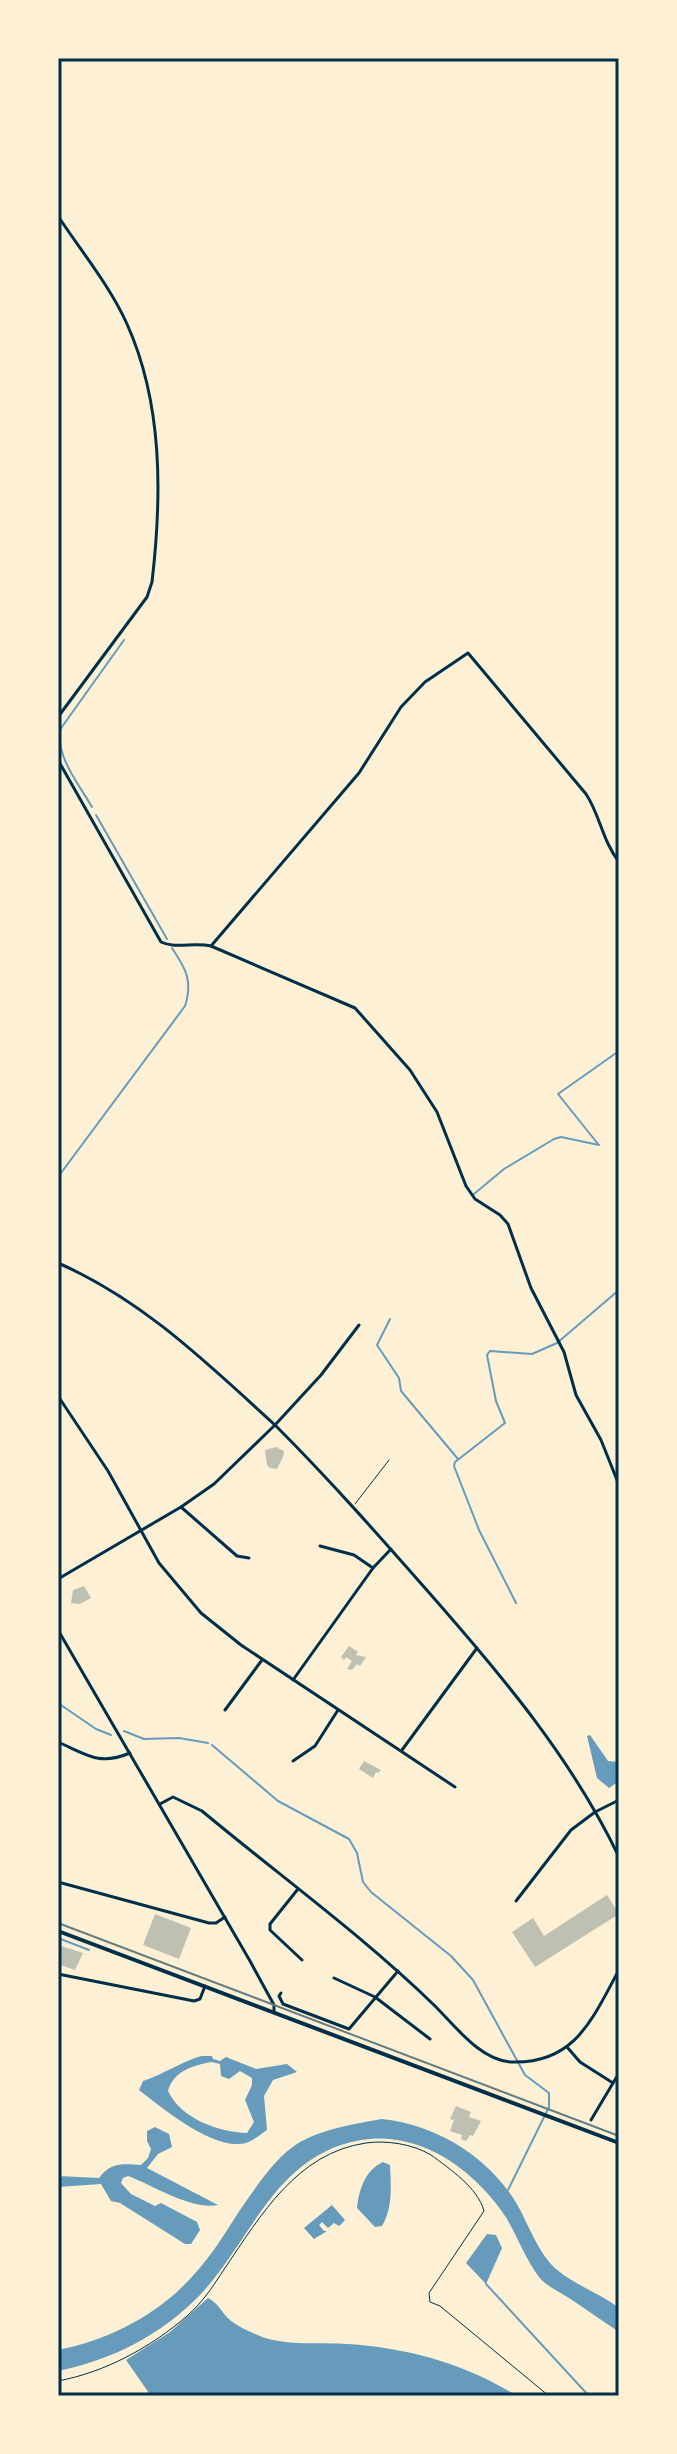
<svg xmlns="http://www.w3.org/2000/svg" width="677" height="2454" viewBox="0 0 677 2454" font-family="'PT Sans',sans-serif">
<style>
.water{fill:#669bbc;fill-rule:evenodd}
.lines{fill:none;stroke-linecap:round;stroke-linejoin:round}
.stream{stroke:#669bbc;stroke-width:2}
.building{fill:#bec0b2}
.path{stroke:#003049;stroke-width:1}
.service{stroke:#003049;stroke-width:1}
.minor{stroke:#003049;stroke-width:3}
.tertiary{stroke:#003049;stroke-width:3}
.primary{stroke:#003049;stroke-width:4}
.rail{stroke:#657d81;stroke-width:2}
.neatline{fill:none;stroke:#003049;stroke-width:3}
</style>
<rect width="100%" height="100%" fill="#fdf0d5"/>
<!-- water -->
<g class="water">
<polygon points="590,1735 608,1761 619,1762 619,1781 609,1788 597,1778 587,1736"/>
<path d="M201 2056H212L213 2059 220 2061 226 2057 256 2069 287 2064 297 2072 273 2080 264 2096 267 2130C258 2136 250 2144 239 2144 208 2146 162 2108 139 2090L143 2081C164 2074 181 2062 201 2056ZM212 2062 220 2064 221 2076 229 2079 240 2071 252 2078V2085L245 2100 254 2122 247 2133C219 2132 181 2119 168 2091 173 2071 194 2065 212 2062Z"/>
<path d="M382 2119C437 2125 490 2157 518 2206 529 2226 539 2254 556 2269 575 2285 599 2293 619 2308V2332C602 2321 586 2309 569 2298 560 2292 546 2286 539 2277 526 2260 518 2238 507 2219 492 2195 467 2170 442 2156 418 2142 388 2135 361 2140 275 2155 253 2238 200 2295 161 2335 112 2360 58 2371V2350C112 2339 162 2313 198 2270 214 2252 227 2230 240 2210 257 2186 275 2157 300 2142 325 2128 355 2124 382 2119Z"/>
<path d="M155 2127 169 2134 172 2147 158 2154 147 2168 218 2205C190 2210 155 2186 128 2176L123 2178 121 2183 131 2194 155 2206 161 2203 197 2222 200 2230 191 2244H185L120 2203 111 2201 101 2184 58 2187V2176L99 2178C111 2162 123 2164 141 2165L148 2158 151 2149 147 2141V2131Z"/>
<path d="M383 2162 390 2165C391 2185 393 2208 382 2226L375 2227 357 2208C359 2190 365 2170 383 2162Z"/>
<polygon points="332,2205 345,2220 339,2226 334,2223 328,2228 322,2222 319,2225 324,2231 327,2231 314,2239 304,2228"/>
<polygon points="487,2234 496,2235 502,2248 486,2284 466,2263"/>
<path d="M208 2298C217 2303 219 2307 225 2315 233 2325 250 2332 262 2337 288 2346 320 2342 348 2344 408 2348 466 2364 517 2396H151L126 2360 170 2332Z"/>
</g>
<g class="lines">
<!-- stream -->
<g class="stream">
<path d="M92 807C78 783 58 759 59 731L124 640"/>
<polyline points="96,815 167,939"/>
<polyline points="598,1144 558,1094 619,1051"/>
<path d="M58 1177 185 1006C193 981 186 969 172 948"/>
<polyline points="474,1194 504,1169 554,1139 561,1137 599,1145"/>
<polyline points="390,1319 377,1345 399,1378 401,1391 458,1459"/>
<polyline points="516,1603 479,1530 454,1466 455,1462 505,1423 496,1401 487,1355 490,1351 532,1354 557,1343 619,1290"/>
<polyline points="58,1703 96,1729 111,1735"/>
<polyline points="124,1731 144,1739 179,1738 208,1743"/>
<polyline points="212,1745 278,1801 349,1839 357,1853 363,1882 371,1892 451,1956 473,1980 525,2075 549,2093 549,2107 508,2190"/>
<polyline points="58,1938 89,1950"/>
<polyline points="58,2084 58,2077"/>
<polyline points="486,2284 589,2396"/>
</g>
</g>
<!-- building -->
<g class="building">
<polygon points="276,1447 284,1451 283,1457 277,1469 270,1468 267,1465 265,1450"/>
<polygon points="84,1586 91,1598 80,1604 71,1603 73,1590"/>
<polygon points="349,1646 358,1652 356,1655 366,1657 360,1666 357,1664 352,1670 347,1669 352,1661 346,1657 344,1660 341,1657"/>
<polygon points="364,1761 381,1770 378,1773 376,1772 373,1778 359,1769"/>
<polygon points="607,1895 619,1914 535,1967 512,1932 533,1918 544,1936"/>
<polygon points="155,1914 191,1928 179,1959 143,1945"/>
<polygon points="58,1945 83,1953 75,1970 58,1964"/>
<polygon points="456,2106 471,2112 469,2117 481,2121 473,2136 470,2135 466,2141 461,2139 462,2135 450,2131 454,2120 450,2119"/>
</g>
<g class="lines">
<!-- path -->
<path class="path" d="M58 2381C106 2372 151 2347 187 2316 204 2301 213 2286 225 2268 261 2215 297 2153 366 2143 386 2140 413 2144 431 2155 450 2169 478 2188 484 2211L429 2293 430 2302 440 2306 549 2396"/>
<!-- service -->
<polyline class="service" points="355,1504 389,1460"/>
<!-- minor -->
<g class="minor">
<path d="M58 216C81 251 110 286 127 324 163 404 162 496 152 582L147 597 58 717"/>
<path d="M58 760 161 942C175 949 195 942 211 946L355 1008 410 1070 437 1112 466 1186 475 1199 500 1215 508 1224 531 1288 564 1352 576 1395 601 1440 619 1485"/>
<path d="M211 946 359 773 401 707 425 682 468 653 586 794C600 815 602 840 619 862"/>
<path d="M58 1263C143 1300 208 1364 275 1425L321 1375 359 1325"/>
<polyline points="58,1396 108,1471 159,1563 201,1613 241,1645 455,1787"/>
<polyline points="181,1507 237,1556 249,1558"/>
<polyline points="320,1546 354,1555 373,1568"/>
<polyline points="293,1680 373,1568 391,1549"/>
<polyline points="225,1710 262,1660"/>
<path d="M58 1742C87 1755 99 1766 130 1753"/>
<polyline points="402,1750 477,1648"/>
<polyline points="293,1761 315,1746 338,1710"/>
<path d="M160 1804 173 1797 202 1811C280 1876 362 1935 435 2006 455 2026 481 2061 512 2062 576 2064 593 2017 619 1970"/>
<polyline points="58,1882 209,1923 216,1923 225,1917"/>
<polyline points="298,1889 270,1924 270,1930 302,1960"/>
<polyline points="516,1901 571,1830 595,1812"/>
<polyline points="58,1974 194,2001 200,1999 205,1986"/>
<polyline points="334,1978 375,1997 430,2039"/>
<polyline points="281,1993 279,1996 283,2004 349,2029 398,1971"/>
<polyline points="567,2047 580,2062 613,2083"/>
<polyline points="591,2120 619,2073"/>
</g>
<!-- tertiary -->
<g class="tertiary">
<path d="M58 1579 181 1507 214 1484 275 1425C330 1480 381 1538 432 1596 503 1677 572 1759 619 1857"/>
<polyline points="58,1630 250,1961 274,2005 274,2012"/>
<polyline points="597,1811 619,1800"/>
</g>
<!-- primary -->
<polyline class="primary" points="58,1931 619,2143"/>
<!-- rail -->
<polyline class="rail" points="58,1923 619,2136"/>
</g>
<!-- border -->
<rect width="677" height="2454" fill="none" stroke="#fdf0d5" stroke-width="120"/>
<rect x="60" y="60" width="557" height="2334" class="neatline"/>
</svg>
